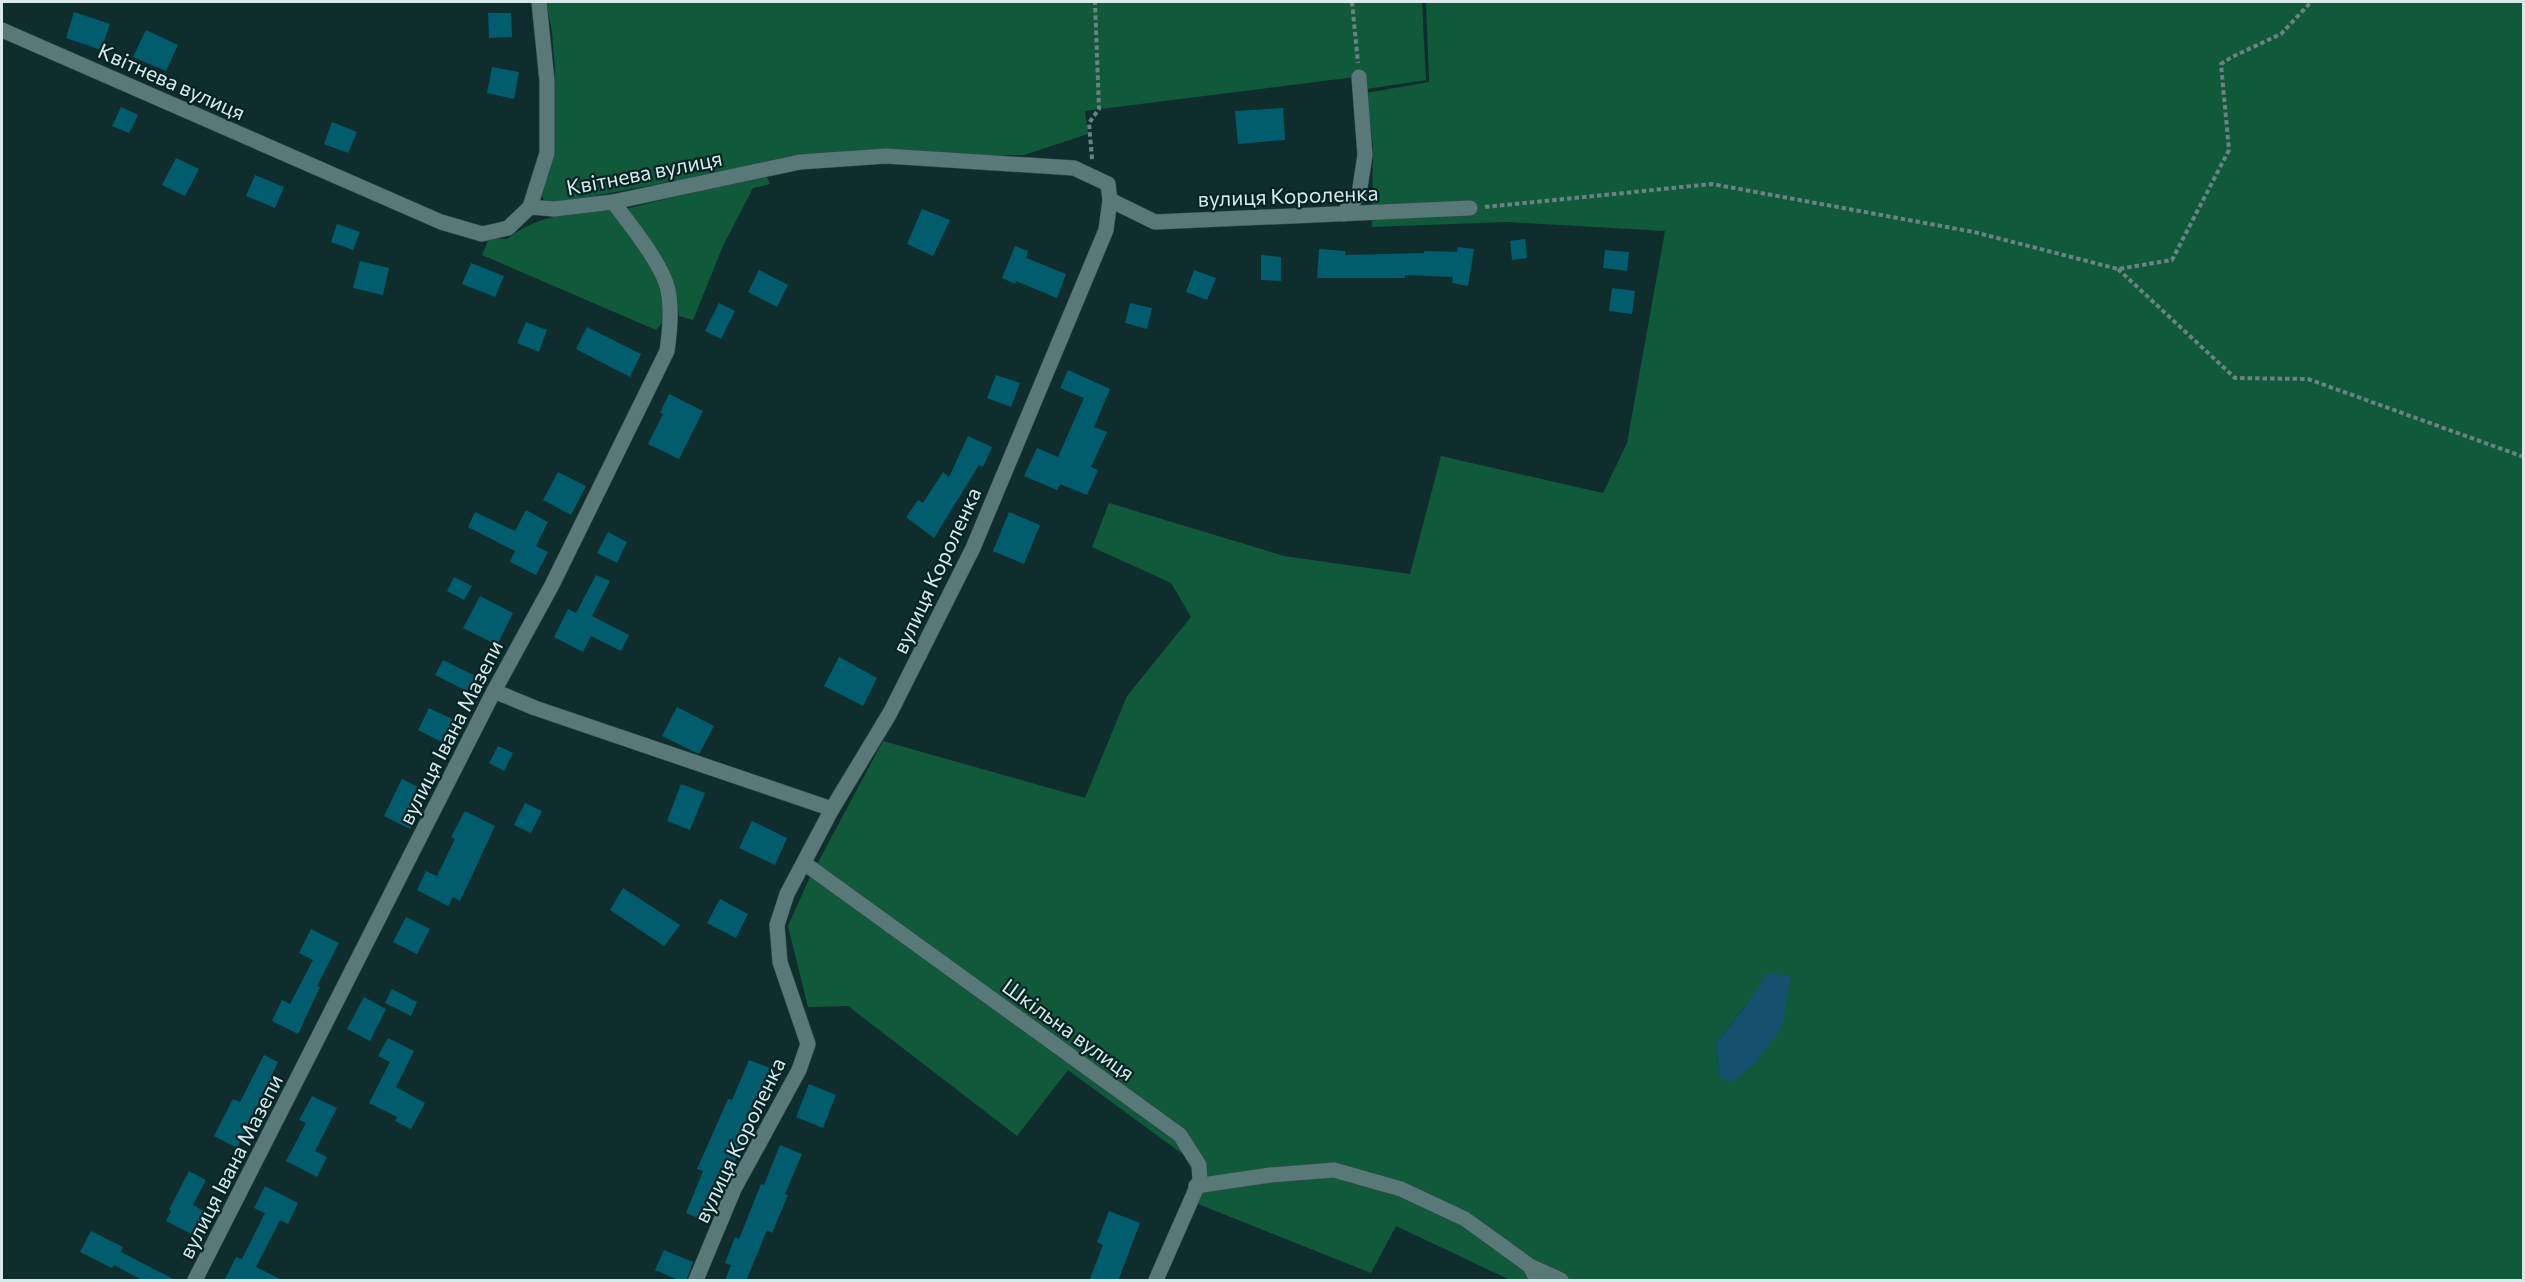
<svg xmlns="http://www.w3.org/2000/svg" width="2525" height="1282" viewBox="0 0 2525 1282" font-family="Commissioner,sans-serif">
<style>
.green{fill:#10593b;fill-rule:evenodd}
.water{fill:#15516f}
.building{fill:#015c6d}
.lines{fill:none;stroke-linecap:round;stroke-linejoin:round}
.minor-casing{stroke:#344849;stroke-width:16}
.path{stroke:#6b8383;stroke-width:4;stroke-dasharray:4.5 3;stroke-linecap:butt}
.minor{stroke:#597878;stroke-width:15}
.labels{text-anchor:middle;dominant-baseline:central;stroke-width:4.5;stroke-linejoin:round;paint-order:stroke}
.street-label{font-size:21px;fill:#d9eaea;stroke:#052324}
</style>
<rect width="100%" height="100%" fill="#0f2d2d"/>
<!-- green -->
<g class="green">
<polygon points="546,2 1422,2 1426,80 1366,89 1363,76 1085,111 1088,134 1024,155 984,155 710,175 554,203 544,200 540,192 555,71 552,32"/>
<path d="M1426 2H2523V1280H1510L1396 1226 1371 1273 1193 1202 1196 1164 1068 1070 1017 1136 848 1006 808 1007 788 926 809 879 883 741 1085 798 1127 696 1191 617 1171 583 1092 547 1109 503 1284 556 1410 574 1441 456 1603 493 1627 443 1665 231 1506 222 1372 227 1373 145 1366 93 1429 82ZM1749 1002 1719 1076 1716 1043Z"/>
<polygon points="766,175 770,184 753,188 723,246 693,320 679,316 676,293 625,209"/>
<path d="M610 206C629 231 674 286 664 319 663 322 659 327 656 330L482 255 489 238 507 239C537 215 574 213 610 206Z"/>
</g>
<!-- water -->
<polygon class="water" points="1767,973 1791,976 1782,1027 1756,1062 1732,1082 1719,1077 1716,1043 1749,1002"/>
<!-- building -->
<g class="building">
<polygon points="74,12 110,24 101,50 66,38"/>
<polygon points="488,13 511,13 512,37 489,38"/>
<polygon points="146,30 178,45 166,71 133,57"/>
<polygon points="492,67 519,72 514,99 487,93"/>
<polygon points="121,107 138,115 129,133 112,126"/>
<polygon points="1283,108 1285,140 1238,144 1235,111"/>
<polygon points="332,122 357,132 348,153 324,144"/>
<polygon points="176,158 199,169 185,196 162,185"/>
<polygon points="255,175 284,187 275,208 246,196"/>
<polygon points="922,209 950,220 933,256 907,244"/>
<polygon points="337,224 360,232 353,250 331,242"/>
<polygon points="1525,239 1527,258 1512,260 1510,241"/>
<polygon points="1015,246 1028,251 1026,258 1066,274 1057,298 1016,281 1015,284 1002,278"/>
<polygon points="1458,247 1474,249 1468,286 1452,283 1453,277 1405,275 1405,278 1317,278 1319,249 1345,251 1345,255 1424,253 1424,251 1457,252"/>
<polygon points="1605,250 1629,252 1627,271 1603,268"/>
<polygon points="1261,255 1281,257 1281,281 1261,280"/>
<polygon points="360,261 389,268 383,295 353,288"/>
<polygon points="471,263 504,276 495,297 462,284"/>
<polygon points="759,270 788,285 777,307 748,292"/>
<polygon points="1194,270 1216,278 1207,300 1186,292"/>
<polygon points="1612,288 1635,291 1632,314 1609,311"/>
<polygon points="719,303 735,311 721,339 705,331"/>
<polygon points="1130,303 1152,308 1147,329 1125,323"/>
<polygon points="526,322 547,330 539,352 517,343"/>
<polygon points="587,327 641,354 630,377 576,349"/>
<polygon points="1068,370 1110,389 1094,427 1107,432 1091,467 1098,470 1087,495 1060,484 1057,490 1024,476 1037,448 1058,457 1084,398 1060,388"/>
<polygon points="996,375 1020,383 1011,407 987,398"/>
<polygon points="669,394 703,411 679,459 648,444 663,414 660,413"/>
<polygon points="968,436 992,447 983,467 979,465 934,538 906,517 918,500 923,503 943,472 949,477"/>
<polygon points="558,472 586,486 571,515 543,500"/>
<polygon points="526,510 548,522 536,546 548,552 536,575 510,562 515,551 468,527 475,512 515,531"/>
<polygon points="1009,512 1040,525 1024,564 993,551"/>
<polygon points="608,532 627,542 617,563 597,553"/>
<polygon points="596,575 610,581 592,616 629,635 621,651 591,636 583,652 554,637 568,609 576,613"/>
<polygon points="454,577 472,586 464,600 447,591"/>
<polygon points="480,596 513,613 497,645 463,628"/>
<polygon points="839,657 877,678 863,706 824,686"/>
<polygon points="443,660 477,677 469,692 435,675"/>
<polygon points="677,707 714,726 699,754 662,736"/>
<polygon points="429,708 456,721 444,743 418,730"/>
<polygon points="498,746 513,753 504,771 489,763"/>
<polygon points="402,779 428,792 410,829 384,816"/>
<polygon points="681,784 705,793 690,830 667,821"/>
<polygon points="525,803 542,811 531,833 514,825"/>
<polygon points="465,811 495,826 460,901 453,897 448,906 417,890 426,871 437,876 455,839 451,837"/>
<polygon points="752,821 787,838 775,865 739,848"/>
<polygon points="623,888 680,925 664,946 610,910"/>
<polygon points="720,899 748,914 736,938 707,923"/>
<polygon points="406,917 430,929 417,954 393,942"/>
<polygon points="311,929 339,943 317,986 320,987 298,1034 272,1021 282,1000 290,1004 313,960 299,953"/>
<polygon points="392,989 417,1002 411,1016 385,1003"/>
<polygon points="364,997 386,1009 370,1041 347,1029"/>
<polygon points="388,1038 414,1051 396,1087 425,1103 411,1129 395,1121 397,1117 369,1103 390,1062 378,1056"/>
<polygon points="264,1055 278,1062 271,1077 278,1081 268,1101 262,1098 237,1148 214,1136 233,1099 240,1102"/>
<polygon points="749,1060 775,1070 708,1222 686,1213 703,1171 697,1169 728,1099 732,1100"/>
<polygon points="809,1084 836,1095 823,1128 796,1117"/>
<polygon points="312,1096 337,1108 315,1151 327,1157 317,1177 286,1161 306,1123 299,1120"/>
<polygon points="780,1145 802,1154 785,1194 788,1195 772,1233 767,1230 746,1281 725,1281 731,1265 725,1263 735,1237 739,1239 761,1184 764,1185"/>
<polygon points="189,1171 206,1180 193,1205 209,1214 197,1237 166,1221 171,1211 169,1210"/>
<polygon points="265,1186 298,1203 288,1224 280,1220 256,1267 284,1281 224,1281 236,1257 242,1259 265,1213 254,1208"/>
<polygon points="1109,1211 1140,1223 1118,1281 1089,1281 1103,1245 1097,1242"/>
<polygon points="91,1231 123,1247 121,1252 177,1281 144,1281 114,1265 112,1268 80,1252"/>
<polygon points="664,1250 693,1262 686,1281 680,1281 655,1270"/>
</g>
<g class="lines">
<!-- minor casing -->
<g class="minor-casing">
<g id="minor">
<polyline points="2,30 441,222 482,234 508,228 530,207 554,209 613,202 800,162 886,156 1074,168 1108,184 1110,200 1106,230 973,548 890,713 832,809 787,894 777,925 780,962 808,1044 799,1070 734,1189 696,1280"/>
<polyline points="1110,200 1155,222 1470,208"/>
<polyline points="530,207 547,153 547,81 539,2"/>
<polyline points="1343,214 1359,194 1365,155 1359,77"/>
<polyline points="494,691 535,708 832,809"/>
<polyline points="804,863 1180,1135 1199,1165 1200,1180 1156,1280"/>
<polyline points="1196,1186 1270,1175 1334,1170 1401,1189 1465,1219 1530,1266 1537,1280"/>
<polyline points="1530,1266 1561,1280"/>
<path d="M195 1280 494 691 552 585 667 351C670 331 672 310 668 290 663 265 629 223 613 202"/>
</g>
</g>
<!-- path -->
<g class="path">
<polyline points="1352,2 1358,63"/>
<polyline points="1092,159 1089,123 1099,109 1095,2"/>
<polyline points="1485,207 1712,184 1974,232 2118,269 2172,260 2229,150 2221,64 2232,57 2281,34 2311,2"/>
<polyline points="2118,269 2235,378 2308,379 2524,457"/>
</g>
<!-- minor -->
<use href="#minor" class="minor"/>
</g>
<g class="labels">
<!-- street labels -->
<g class="street-label">
<text transform="translate(172 81) rotate(24)">Квітнева вулиця</text>
<text transform="translate(644 172) rotate(-11)">Квітнева вулиця</text>
<text transform="translate(1288 195) rotate(-2)">вулиця Короленка</text>
<text transform="translate(936 570) rotate(-65)">вулиця Короленка</text>
<text transform="translate(450 732) rotate(-63)">вулиця Івана Мазепи</text>
<text transform="translate(1069 1029) rotate(36)">Шкільна вулиця</text>
<text transform="translate(739 1140) rotate(-64)">вулиця Короленка</text>
<text transform="translate(230 1166) rotate(-63)">вулиця Івана Мазепи</text>
</g>
</g>
<!-- border -->
<rect width="2525" height="1282" fill="none" stroke="#d9eaea" stroke-width="6"/>
</svg>
